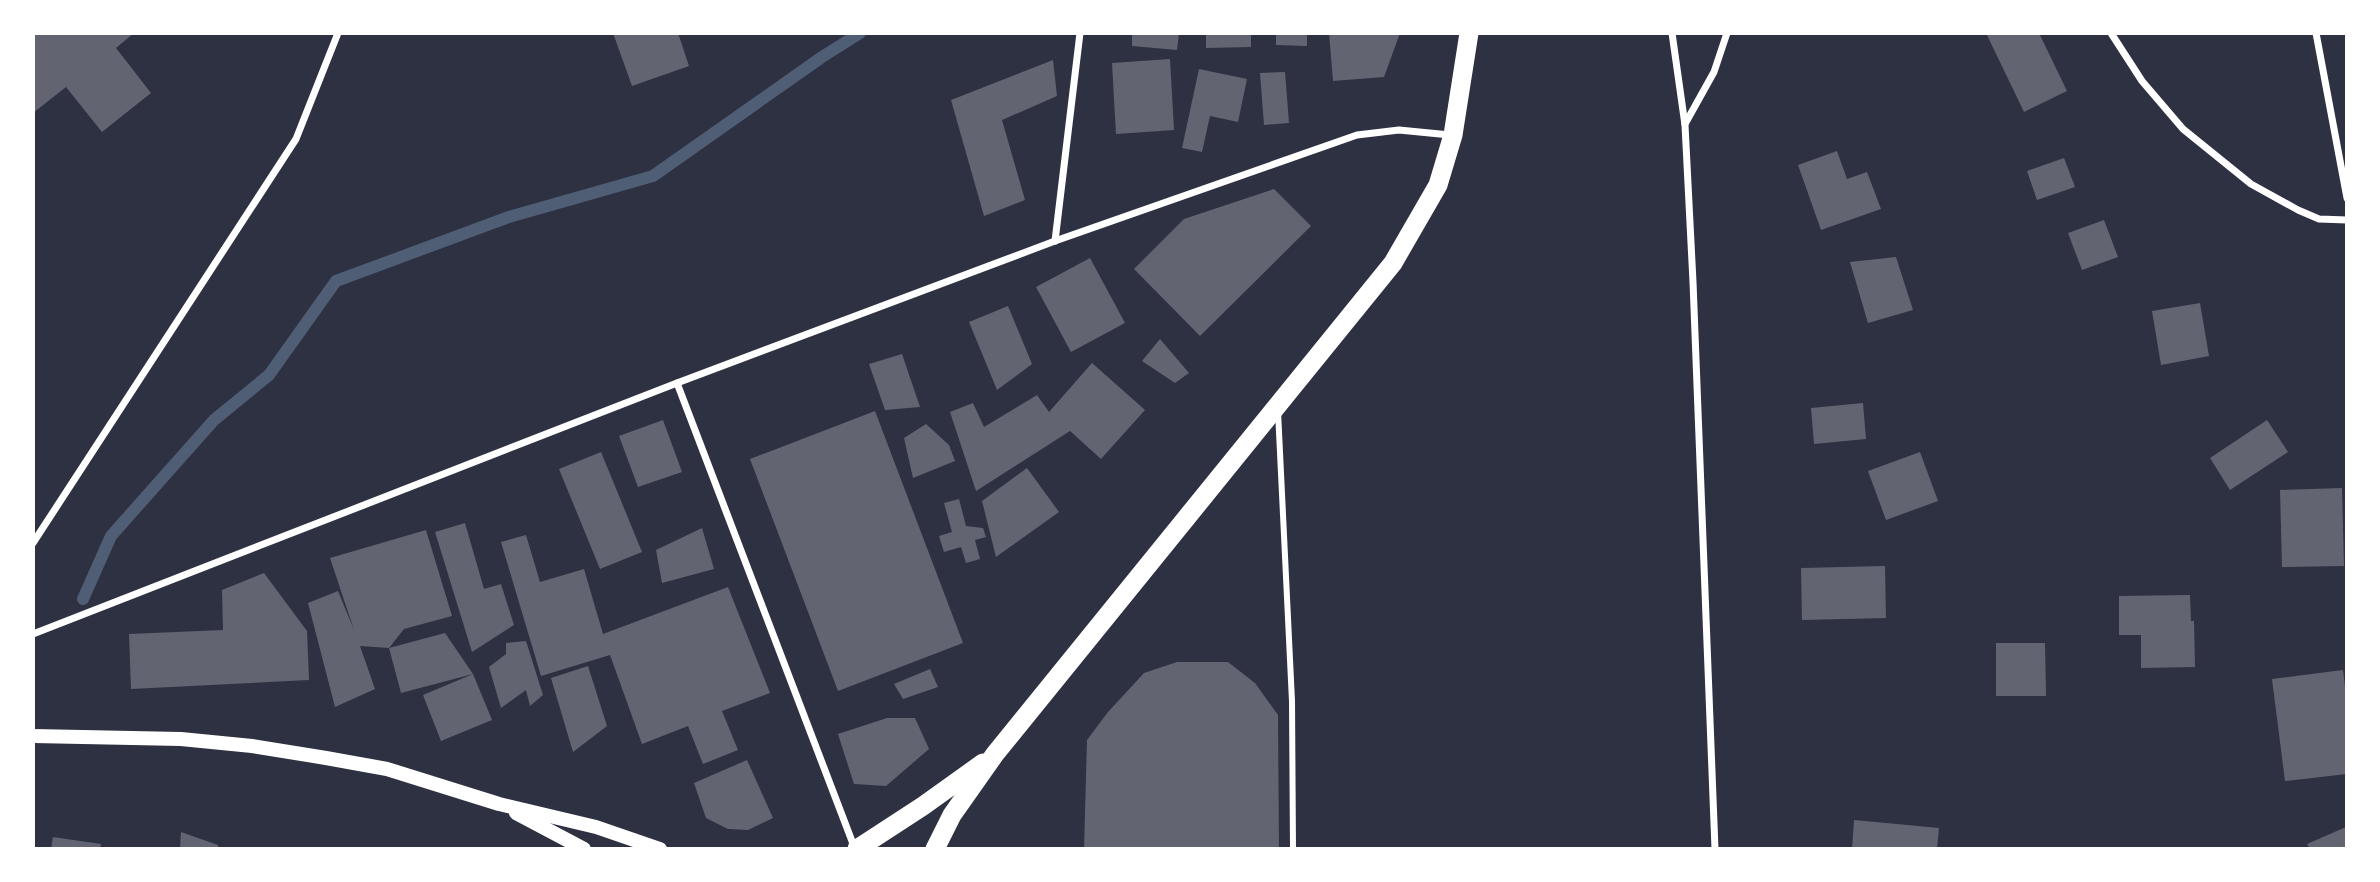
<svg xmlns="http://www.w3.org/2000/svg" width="2380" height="882" viewBox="0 0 2380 882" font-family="'IBM Plex Sans',sans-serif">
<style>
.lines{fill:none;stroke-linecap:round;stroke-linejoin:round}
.stream{stroke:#4f5d75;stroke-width:12}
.building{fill:#626471}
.pedestrian{stroke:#fff;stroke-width:6}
.minor{stroke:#fff;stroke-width:7}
.secondary{stroke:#fff;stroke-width:14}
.trunk{stroke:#fff;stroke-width:19}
</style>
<rect width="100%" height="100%" fill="#2d3142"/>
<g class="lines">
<!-- stream -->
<polyline class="stream" points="83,599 111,536 214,420 269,375 336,281 509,217 653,176 822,57 860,33"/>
</g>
<!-- building -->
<g class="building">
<polygon points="33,33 134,33 116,48 151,93 102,132 66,87 33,113"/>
<polygon points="613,33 678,33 689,66 632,86"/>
<polygon points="1132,33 1179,33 1177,50 1132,46"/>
<polygon points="1206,33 1251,33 1251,47 1206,48"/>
<polygon points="1276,33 1307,33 1307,46 1276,45"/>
<polygon points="1329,33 1400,33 1384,77 1333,81"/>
<polygon points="1986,33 2039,33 2067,91 2024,112"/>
<polygon points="1170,59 1174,130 1116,134 1112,63"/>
<polygon points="1053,60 1057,96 1002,120 1025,200 984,216 951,100"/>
<polygon points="1199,69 1247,79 1238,122 1210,116 1202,152 1182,148"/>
<polygon points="1285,72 1289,123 1264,125 1260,73"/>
<polygon points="1837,151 1847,179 1867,172 1881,209 1821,230 1798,165"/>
<polygon points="2064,158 2075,187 2037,200 2027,171"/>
<polygon points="1274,189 1311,226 1200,336 1134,269 1184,219"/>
<polygon points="2104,220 2118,257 2082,270 2068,233"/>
<polygon points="1896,257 1913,310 1868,323 1850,262"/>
<polygon points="1090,258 1125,323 1071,352 1036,287"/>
<polygon points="2200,303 2209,356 2161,365 2152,311"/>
<polygon points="1008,306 1032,364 997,390 969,322"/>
<polygon points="1160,339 1189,373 1175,383 1142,361"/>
<polygon points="902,354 920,407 885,410 869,364"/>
<polygon points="1092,363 1145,410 1101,459 1070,431 976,491 950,412 973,403 984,427 1037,395 1049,412"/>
<polygon points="1863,403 1866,439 1814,444 1811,408"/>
<polygon points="875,411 963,643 838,691 750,459"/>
<polygon points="663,420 682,472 638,487 619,436"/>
<polygon points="2267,420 2288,452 2230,490 2210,458"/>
<polygon points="926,424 949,445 955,461 913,478 904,438"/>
<polygon points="601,452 642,552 600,569 559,469"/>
<polygon points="1920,452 1938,501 1886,520 1868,471"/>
<polygon points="1027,468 1059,512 996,557 982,501"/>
<polygon points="2342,488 2344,566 2282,567 2280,490"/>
<polygon points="959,499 966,526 983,528 986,537 975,540 980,559 966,563 961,547 944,552 939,536 952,532 944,503"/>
<polygon points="465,523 484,589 501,584 514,625 472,652 435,532"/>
<polygon points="702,528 714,569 662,583 656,550"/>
<polygon points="426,530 452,616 404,629 389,648 360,646 375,689 335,707 308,603 338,591 354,630 330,558"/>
<polygon points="526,535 540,582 584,569 603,634 728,587 770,693 722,711 738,750 703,764 688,726 642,744 610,655 541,676 501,542"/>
<polygon points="1885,566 1886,618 1802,620 1801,568"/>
<polygon points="264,573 307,631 309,680 131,689 129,634 223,630 222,590"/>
<polygon points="2190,595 2191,621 2194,621 2195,667 2141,668 2141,635 2119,635 2119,596"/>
<polygon points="445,633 473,674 492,720 441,741 423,695 473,674 401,693 389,648"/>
<polygon points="526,641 543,695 530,706 526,690 501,708 489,667 506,654 506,643"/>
<polygon points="1996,643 2045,643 2046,696 1996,696"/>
<polygon points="1177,662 1228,662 1255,683 1278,715 1279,849 1084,849 1087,740 1108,712 1144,673"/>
<polygon points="588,666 607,726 573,752 551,678"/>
<polygon points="930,669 938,687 903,699 894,684"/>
<polygon points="2343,670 2347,703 2347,774 2285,781 2272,679"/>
<polygon points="887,718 915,718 929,749 886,786 854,784 838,734"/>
<polygon points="747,760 773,818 748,830 728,829 706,818 694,783"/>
<polygon points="1854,820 1939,828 1937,849 1852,849"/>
<polygon points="2346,827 2347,849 2310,849 2307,844"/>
<polygon points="181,832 218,845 218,849 180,849"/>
<polygon points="53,837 101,844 100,849 51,849"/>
</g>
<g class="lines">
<!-- pedestrian -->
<polyline class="pedestrian" points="1278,411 1292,701 1293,849"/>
<!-- minor -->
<g class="minor">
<polyline points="1672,33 1685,125 1693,282 1715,849"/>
<polyline points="2111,33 2142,81 2183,129 2251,184 2298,210 2319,219 2347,220"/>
<polyline points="2316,33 2347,198"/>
<polyline points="1685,124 1714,72 1727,33"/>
<polyline points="1055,241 1080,33"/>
<polyline points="677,383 855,849"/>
<polyline points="33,543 296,139 338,33"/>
<polyline points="33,634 677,383 1055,241 1357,135 1399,130 1450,135"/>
</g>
<!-- secondary -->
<g class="secondary">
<polyline points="33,736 181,739 252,746 326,758 387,769 499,804 596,827 660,849"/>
<polyline points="516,813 584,849"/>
</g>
<!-- trunk -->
<g class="trunk">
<polyline points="857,849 923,806 983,763"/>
<polyline points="935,849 952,815 995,754 1393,263 1438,185 1453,135 1469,33"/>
</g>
</g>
<!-- border -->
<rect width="2380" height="882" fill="none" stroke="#ffffff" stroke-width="70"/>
</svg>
